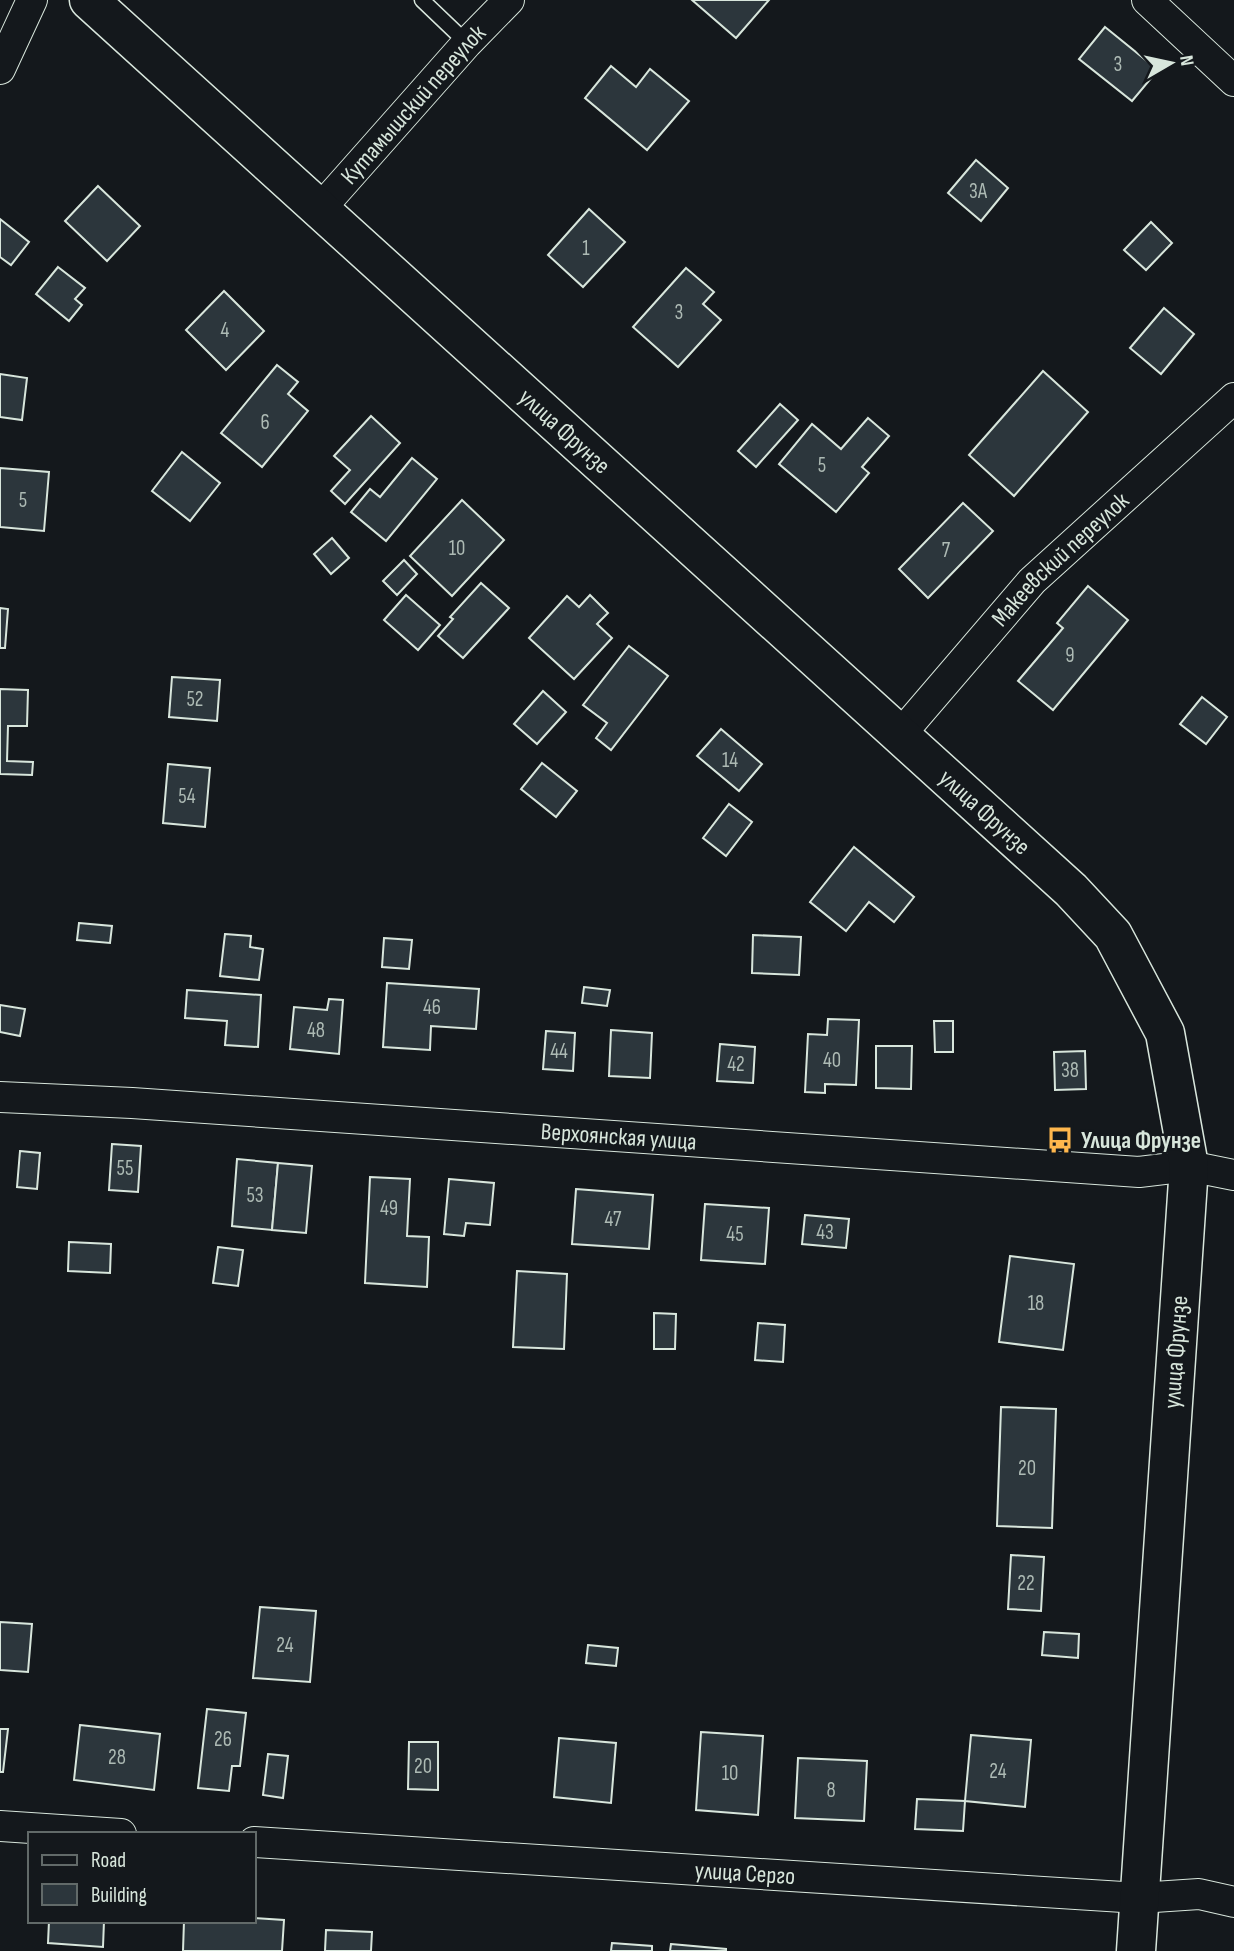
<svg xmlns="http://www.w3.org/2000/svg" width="1234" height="1951" viewBox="0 0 1234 1951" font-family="'Sofia Sans Condensed',sans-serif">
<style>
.building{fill:#2c363c;stroke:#d8e6dc;stroke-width:2}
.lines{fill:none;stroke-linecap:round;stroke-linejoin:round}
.lane-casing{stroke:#d8e6dc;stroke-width:17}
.street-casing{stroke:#d8e6dc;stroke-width:32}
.secondary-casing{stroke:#d8e6dc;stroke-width:41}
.lane{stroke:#14181c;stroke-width:14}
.street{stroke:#14181c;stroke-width:30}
.secondary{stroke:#14181c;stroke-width:38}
.labels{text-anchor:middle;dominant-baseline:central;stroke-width:5;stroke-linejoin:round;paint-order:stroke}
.number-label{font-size:21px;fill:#adbab4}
.street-label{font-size:24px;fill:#d8e6dc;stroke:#14181c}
.poi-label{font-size:24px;font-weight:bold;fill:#d8e6dc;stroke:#14181c;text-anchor:start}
</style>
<rect width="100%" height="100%" fill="#14181c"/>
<!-- building -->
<g class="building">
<polygon points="692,0 769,0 736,38"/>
<polygon points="1105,27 1158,70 1132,101 1079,59"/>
<polygon points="611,66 636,87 650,69 689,101 647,150 585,98"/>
<polygon points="976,160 1008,188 981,221 948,193"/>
<polygon points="98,186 140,226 107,261 65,221"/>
<polygon points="589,209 625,242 583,287 548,255"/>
<polygon points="0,219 29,242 11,265 0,257"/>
<polygon points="1151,222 1172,243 1146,270 1124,250"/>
<polygon points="58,267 85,288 75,299 82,305 69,321 36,294"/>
<polygon points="686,268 714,292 703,304 721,320 678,367 633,327"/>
<polygon points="224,291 264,331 226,370 186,330"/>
<polygon points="1164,308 1194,334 1161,374 1130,348"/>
<polygon points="277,365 298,382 288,394 308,411 262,467 221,433"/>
<polygon points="1043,371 1088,412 1014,496 969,455"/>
<polygon points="0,374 27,378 22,420 0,417"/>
<polygon points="780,404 798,420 756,467 738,451"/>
<polygon points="371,416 400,443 345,504 331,491 350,470 334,456"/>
<polygon points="868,418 889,436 862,467 869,473 836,512 779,464 812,424 841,449"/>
<polygon points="182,452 220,483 190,521 152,491"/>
<polygon points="412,458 437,479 386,541 351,512 370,489 380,497"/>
<polygon points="0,468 49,472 44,531 0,527"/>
<polygon points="462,500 504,540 452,596 410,556"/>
<polygon points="963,503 993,531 928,598 899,569"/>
<polygon points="332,538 349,558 331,574 314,554"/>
<polygon points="404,560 417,574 397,595 383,581"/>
<polygon points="481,583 509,608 463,658 438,636 453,619 450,617"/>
<polygon points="1088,586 1128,620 1053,710 1018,681 1063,628 1057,623"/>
<polygon points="406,595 440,625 418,650 384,620"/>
<polygon points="590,595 608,613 597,624 612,638 574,679 529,638 567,596 579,607"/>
<polygon points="0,608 8,609 5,648 0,648"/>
<polygon points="629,646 668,676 611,750 596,738 607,723 583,705"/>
<polygon points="172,677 220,680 217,721 169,717"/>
<polygon points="0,689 28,690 27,726 8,726 7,761 33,762 32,775 0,774"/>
<polygon points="543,691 566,712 537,744 514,724"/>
<polygon points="1202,697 1227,717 1206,744 1180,724"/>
<polygon points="721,729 762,764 739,791 697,756"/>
<polygon points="542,763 577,791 556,817 521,789"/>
<polygon points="168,764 210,768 205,827 163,823"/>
<polygon points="729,804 752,822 726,856 703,838"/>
<polygon points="854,847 914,897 894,922 869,902 846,931 810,902"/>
<polygon points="79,923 112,926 110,943 77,940"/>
<polygon points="225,934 251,936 250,947 263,949 259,980 220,976"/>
<polygon points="753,935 801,937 799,975 752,973"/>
<polygon points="384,938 412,940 409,969 382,967"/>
<polygon points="387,983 479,989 476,1029 431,1026 430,1050 383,1047"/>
<polygon points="584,987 610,990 607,1006 582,1003"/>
<polygon points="187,990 261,995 258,1047 225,1045 227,1021 185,1018"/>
<polygon points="329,999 343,1000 339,1054 290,1049 294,1007 327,1010"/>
<polygon points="0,1005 25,1009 20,1036 0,1032"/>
<polygon points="828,1019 859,1020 856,1085 825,1084 825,1093 805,1092 808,1034 827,1035"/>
<polygon points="934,1021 953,1021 953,1052 935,1052"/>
<polygon points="611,1030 652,1033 650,1078 609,1076"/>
<polygon points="546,1031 575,1033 573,1071 543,1069"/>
<polygon points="720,1044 755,1047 753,1083 717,1081"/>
<polygon points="876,1046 912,1046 911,1089 876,1088"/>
<polygon points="1085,1051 1086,1089 1055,1090 1054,1052"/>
<polygon points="112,1144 141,1146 138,1192 109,1190"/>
<polygon points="20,1151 40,1153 37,1189 17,1187"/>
<polygon points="237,1159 278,1163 272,1230 232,1226"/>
<polygon points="278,1163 312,1166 306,1233 272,1230"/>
<polygon points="370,1177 410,1179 407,1236 429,1237 427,1287 365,1283"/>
<polygon points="449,1179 494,1183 490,1225 466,1223 464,1236 444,1234"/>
<polygon points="576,1189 653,1195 649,1249 572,1244"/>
<polygon points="705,1204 769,1208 765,1264 701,1260"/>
<polygon points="805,1215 849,1219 846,1248 802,1244"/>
<polygon points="69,1242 111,1244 110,1273 68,1271"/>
<polygon points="218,1247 243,1250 238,1286 213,1283"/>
<polygon points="1010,1256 1074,1264 1063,1350 999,1342"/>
<polygon points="517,1271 567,1274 564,1349 513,1347"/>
<polygon points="654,1313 676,1314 675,1349 654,1349"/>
<polygon points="758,1323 785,1325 783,1362 755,1360"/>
<polygon points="1001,1407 1056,1409 1052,1528 997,1526"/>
<polygon points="1011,1555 1044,1557 1041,1611 1008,1609"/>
<polygon points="260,1607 316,1611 310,1682 253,1678"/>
<polygon points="0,1622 32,1624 28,1672 0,1670"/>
<polygon points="1044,1632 1079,1634 1078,1658 1042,1655"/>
<polygon points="588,1645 618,1648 616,1666 586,1663"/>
<polygon points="207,1709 246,1713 240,1766 232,1766 229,1791 198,1788"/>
<polygon points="80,1725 160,1734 154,1790 74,1780"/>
<polygon points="0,1729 8,1729 3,1772 0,1772"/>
<polygon points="701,1732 763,1736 758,1815 696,1810"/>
<polygon points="971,1735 1031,1740 1025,1807 965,1801"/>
<polygon points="559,1738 616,1743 611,1803 554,1797"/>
<polygon points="409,1742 438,1742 438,1790 408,1789"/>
<polygon points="268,1754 288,1756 283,1798 263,1795"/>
<polygon points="798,1758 867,1761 864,1821 795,1818"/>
<polygon points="917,1799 965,1801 963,1831 915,1829"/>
<polygon points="254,1918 284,1920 282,1951 183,1951 184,1921 254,1921"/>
<polygon points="49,1921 104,1921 103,1947 48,1943"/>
<polygon points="326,1930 372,1932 371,1951 325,1951"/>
<polygon points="612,1943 652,1946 652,1951 611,1951"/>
<polygon points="671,1944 726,1949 726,1951 670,1951"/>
</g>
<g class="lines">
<!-- lane casing -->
<g class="lane-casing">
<polyline id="lane" points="422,0 467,43"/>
</g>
<!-- street casing -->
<g class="street-casing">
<g id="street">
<polyline points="1147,0 1234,81"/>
<polyline points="0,69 32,0"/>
<path id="s1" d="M320 209 467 43 509 0"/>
<path id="s2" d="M900 735 1032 581 1234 398"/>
<path id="s3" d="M0 1097 132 1103 1139 1172 1189 1166 1234 1175"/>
<polyline points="0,1826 121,1834"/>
<path id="s4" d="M254 1842 1139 1898 1199 1894 1234 1902"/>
</g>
</g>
<!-- secondary casing -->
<g class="secondary-casing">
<g id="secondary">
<path id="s5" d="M89 0 1071 890 1113 935 1165 1033 1189 1166 1136 1951"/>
</g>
</g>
<!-- lane -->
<use href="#lane" class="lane"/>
<!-- street -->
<use href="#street" class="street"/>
<!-- secondary -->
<use href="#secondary" class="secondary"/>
</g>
<!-- icons -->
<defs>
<g id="bus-bare" transform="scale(2.1)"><path d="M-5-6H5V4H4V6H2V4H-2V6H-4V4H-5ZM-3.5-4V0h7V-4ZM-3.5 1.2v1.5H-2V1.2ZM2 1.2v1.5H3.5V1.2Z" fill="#ffb74d" stroke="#14181c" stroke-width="2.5" paint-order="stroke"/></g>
</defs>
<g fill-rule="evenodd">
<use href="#bus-bare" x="1060" y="1140"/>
</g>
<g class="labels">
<!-- number labels -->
<g class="number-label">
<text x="1118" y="64">3</text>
<text x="978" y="191">3А</text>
<text x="586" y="248">1</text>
<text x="679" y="312">3</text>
<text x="225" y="330">4</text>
<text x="265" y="422">6</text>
<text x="822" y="465">5</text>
<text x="23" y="500">5</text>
<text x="457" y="548">10</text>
<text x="946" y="550">7</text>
<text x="1070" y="655">9</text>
<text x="195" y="699">52</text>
<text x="730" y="760">14</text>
<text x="187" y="796">54</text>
<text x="432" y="1007">46</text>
<text x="316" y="1030">48</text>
<text x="559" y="1051">44</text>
<text x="832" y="1060">40</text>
<text x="736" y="1064">42</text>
<text x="1070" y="1070">38</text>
<text x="125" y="1168">55</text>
<text x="255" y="1195">53</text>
<text x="389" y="1208">49</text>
<text x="613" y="1219">47</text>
<text x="825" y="1232">43</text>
<text x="735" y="1234">45</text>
<text x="1036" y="1303">18</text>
<text x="1027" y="1468">20</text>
<text x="1026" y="1583">22</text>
<text x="285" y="1645">24</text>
<text x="223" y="1739">26</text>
<text x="117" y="1757">28</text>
<text x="423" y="1766">20</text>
<text x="998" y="1771">24</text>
<text x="730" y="1773">10</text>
<text x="831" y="1790">8</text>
</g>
<!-- street labels -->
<g class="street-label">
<text stroke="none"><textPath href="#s1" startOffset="140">Кутамышский переулок</textPath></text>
<text stroke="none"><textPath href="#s5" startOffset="642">улица Фрунзе</textPath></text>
<text stroke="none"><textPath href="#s2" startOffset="238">Макеевский переулок</textPath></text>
<text stroke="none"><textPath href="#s5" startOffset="1209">улица Фрунзе</textPath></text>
<text stroke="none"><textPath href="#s3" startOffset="620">Верхоянская улица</textPath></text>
<text transform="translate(1176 1352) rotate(-86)">улица Фрунзе</text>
<text stroke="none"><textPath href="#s4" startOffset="492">улица Серго</textPath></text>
</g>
<!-- poi labels -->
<g class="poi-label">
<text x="1081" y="1140">Улица Фрунзе</text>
</g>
</g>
<!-- legend -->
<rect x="28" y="1832" width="228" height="91" fill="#14181c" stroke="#626a69" stroke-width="2"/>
<rect x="42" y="1855" width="35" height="10" fill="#14181c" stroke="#626a69" stroke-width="2"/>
<text x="91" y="1867" font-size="21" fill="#d8e6dc">Road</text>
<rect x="42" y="1884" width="35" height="21" fill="#2c363c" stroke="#626a69" stroke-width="2"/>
<text x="91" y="1902" font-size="21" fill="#d8e6dc">Building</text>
<!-- north arrow -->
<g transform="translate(1171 63) rotate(81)" stroke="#14181c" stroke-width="5" paint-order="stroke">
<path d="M0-5L12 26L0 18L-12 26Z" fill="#d8e6dc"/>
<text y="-10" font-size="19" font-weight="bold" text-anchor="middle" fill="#d8e6dc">N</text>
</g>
</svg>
